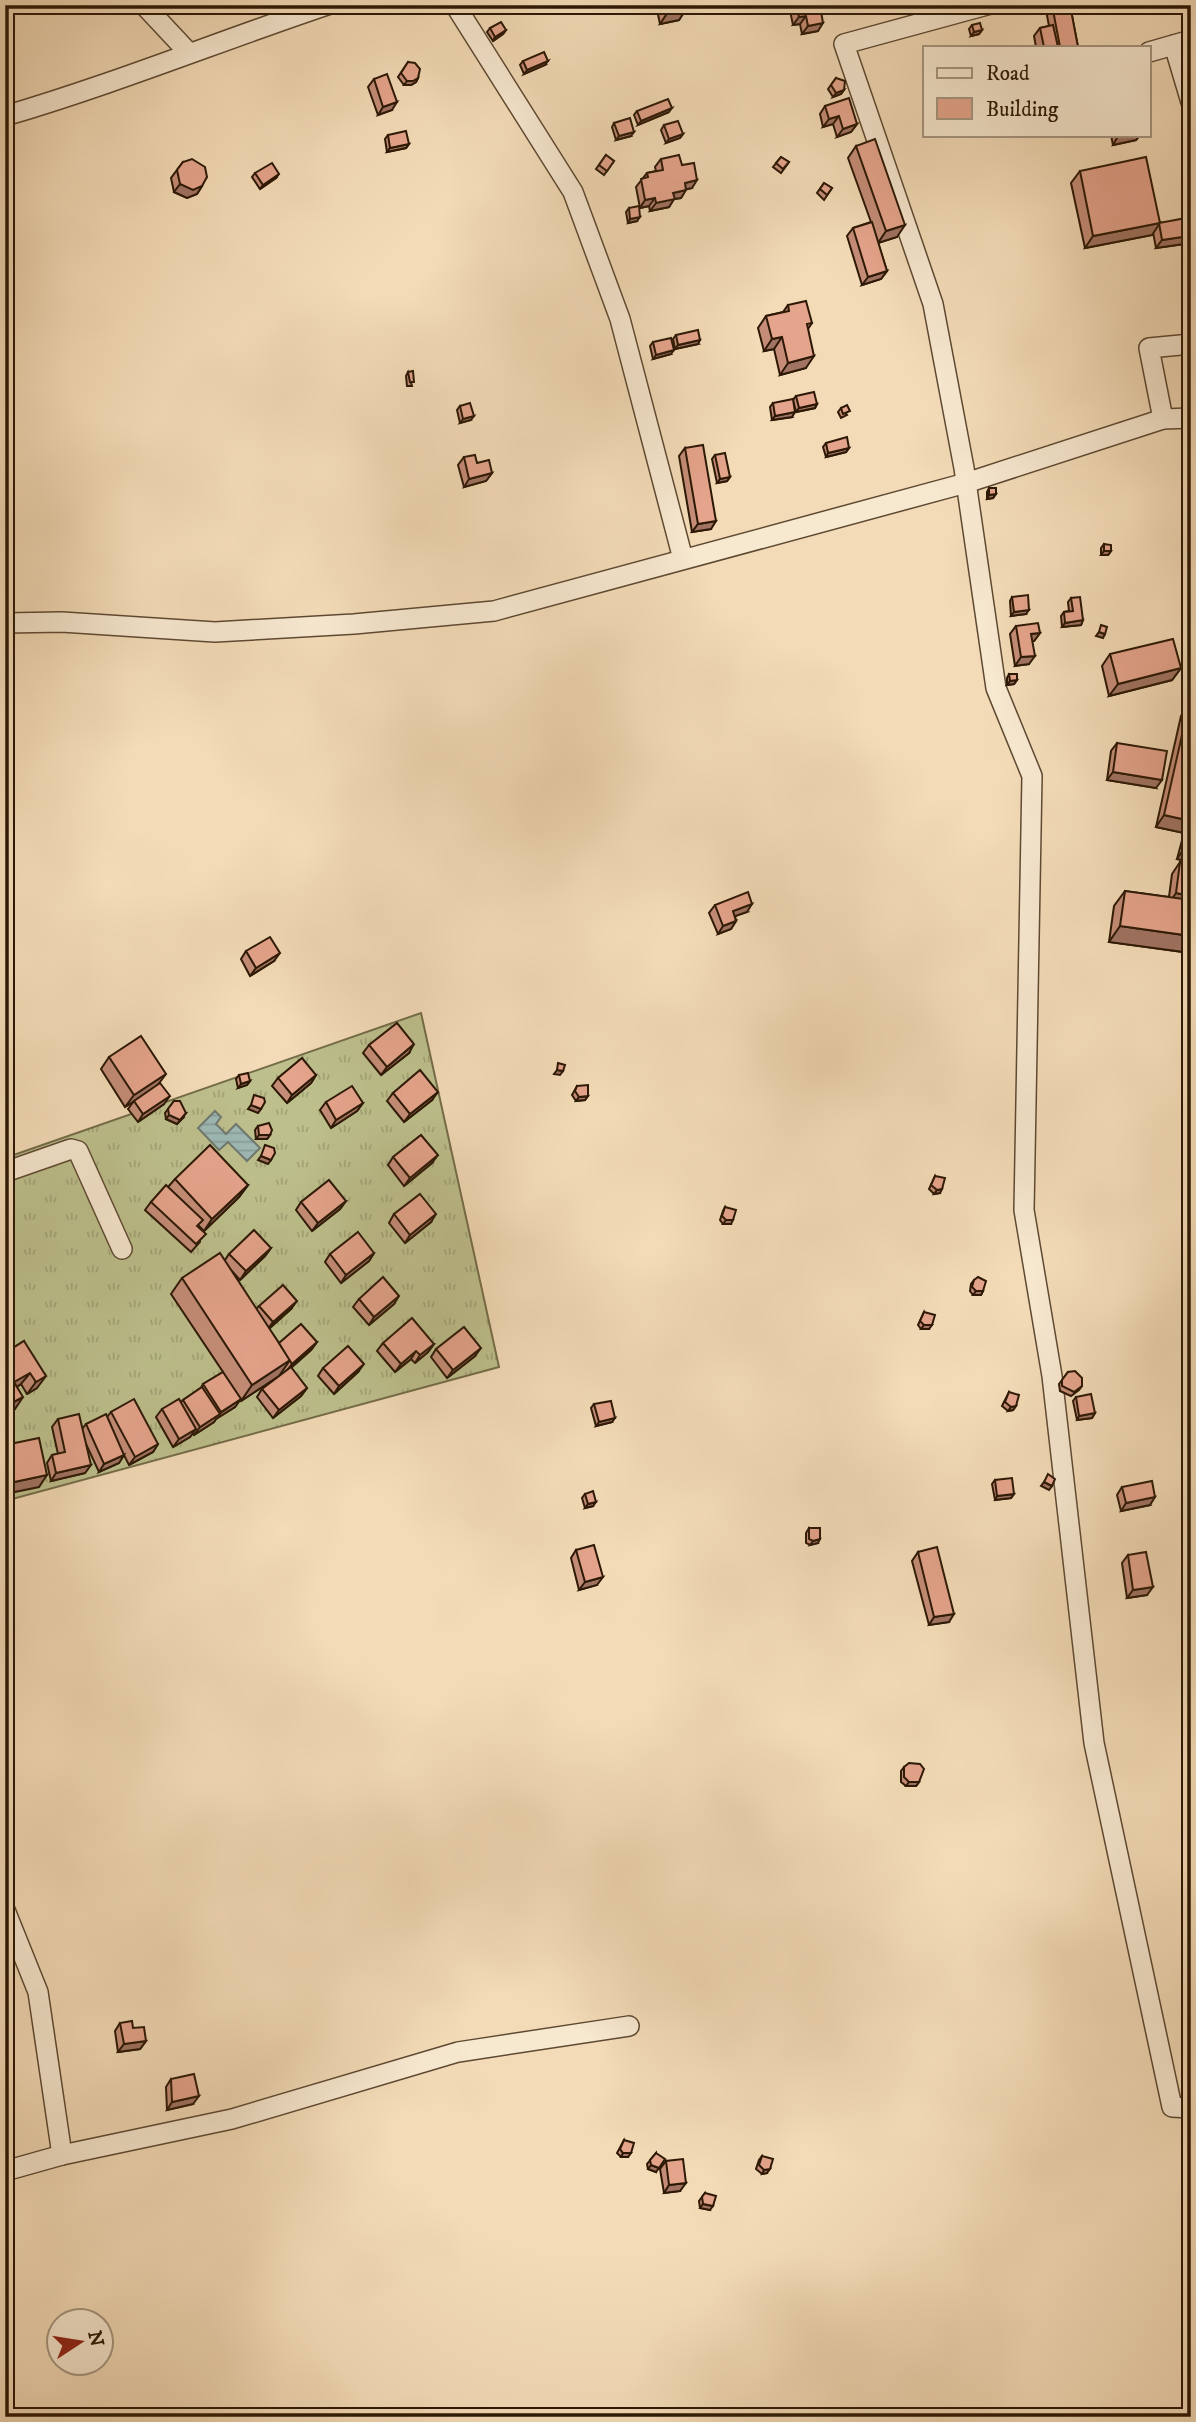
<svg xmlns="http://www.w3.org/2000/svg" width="1196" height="2422" viewBox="0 0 1196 2422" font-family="'IM FELL DW Pica',serif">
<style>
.grass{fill:url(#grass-tufts);stroke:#746c49;stroke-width:2}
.water{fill:url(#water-rules);stroke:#70796f;stroke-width:2}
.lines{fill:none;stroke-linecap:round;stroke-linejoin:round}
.minor-casing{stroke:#5e4932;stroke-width:22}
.minor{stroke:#f7e8d0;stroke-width:19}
.wall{fill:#c58d78;stroke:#2c1805;stroke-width:2}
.shaded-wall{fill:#a07362;stroke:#2c1805;stroke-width:2}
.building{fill:#e5a48c;stroke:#2c1805;stroke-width:2}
</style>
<defs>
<pattern id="grass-tufts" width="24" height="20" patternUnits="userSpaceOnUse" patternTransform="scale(1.75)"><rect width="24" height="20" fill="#bdc08d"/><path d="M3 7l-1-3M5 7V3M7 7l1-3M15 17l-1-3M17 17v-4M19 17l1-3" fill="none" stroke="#a3a478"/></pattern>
<pattern id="water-rules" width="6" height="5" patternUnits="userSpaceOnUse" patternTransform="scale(1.75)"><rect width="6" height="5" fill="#9eb9b6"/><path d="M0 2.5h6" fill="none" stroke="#889e9b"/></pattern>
</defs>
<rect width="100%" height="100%" fill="#f3dbb7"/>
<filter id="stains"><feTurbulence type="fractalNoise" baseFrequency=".00286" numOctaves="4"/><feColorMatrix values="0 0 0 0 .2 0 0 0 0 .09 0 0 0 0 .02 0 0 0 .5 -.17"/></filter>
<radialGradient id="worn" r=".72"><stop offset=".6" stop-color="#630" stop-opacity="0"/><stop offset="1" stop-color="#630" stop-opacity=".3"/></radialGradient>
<!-- grass -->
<polygon class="grass" points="421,1013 499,1367 5,1501 5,1158"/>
<!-- water -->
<polygon class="water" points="215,1111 221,1117 216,1124 226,1134 236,1124 260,1148 247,1161 228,1142 219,1150 198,1128"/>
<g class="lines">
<!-- minor casing -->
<g class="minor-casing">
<g id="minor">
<polyline points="144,5 188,52"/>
<polyline points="455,5 573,192 620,319 683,559"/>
<polyline points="987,5 844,44 933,304 964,468 996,688 1032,776 1024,1210 1052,1376 1094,1743 1172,2107 1191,2108"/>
<polyline points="1174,45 1191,102"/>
<polyline points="1149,52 1191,40"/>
<path d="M5 116C114 84 220 41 327 5"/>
<polyline points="1163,419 1149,348 1191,344"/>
<polyline points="5,623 62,622 215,632 354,624 494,611 966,483 1163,419 1191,418"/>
<polyline points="5,1172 71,1149 78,1151 122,1249"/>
<polyline points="5,1910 38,1992 62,2155"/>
<polyline points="5,2171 62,2155 232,2119 458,2052 629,2026"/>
</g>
</g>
<!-- minor -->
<use href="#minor" class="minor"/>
</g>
<!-- wall -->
<g class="wall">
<polygon points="656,5 687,5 679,20 660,24"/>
<polygon points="794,5 820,5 818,31 802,34 800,24 793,25 790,11"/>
<polygon points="1045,5 1070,5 1078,47 1036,47 1034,36 1040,28 1049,26"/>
<polygon points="972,25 982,30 979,34 971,36 969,29"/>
<polygon points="490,28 506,30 503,34 493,41 487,32"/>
<polygon points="523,61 545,65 524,74 520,65"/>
<polygon points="408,62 418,78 416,82 411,85 404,85 398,77"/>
<polygon points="836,78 844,90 841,94 833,97 828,89"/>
<polygon points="374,79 392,110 378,115 368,87"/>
<polygon points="825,106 857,124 851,132 837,137 833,124 823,127 820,114"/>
<polygon points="637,111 669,112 638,125 634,115"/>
<polygon points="614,123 631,136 616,140 612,127"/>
<polygon points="664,125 683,134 680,138 666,143 661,130"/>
<polygon points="388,135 409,144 406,148 387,152 385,139"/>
<polygon points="1111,135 1140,135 1136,140 1113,145"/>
<polygon points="856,146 897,237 878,243 887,271 881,279 862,285 847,236 853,228 871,222 848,158"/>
<polygon points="606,155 614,161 604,175 596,169"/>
<polygon points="781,157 789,162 781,173 773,167"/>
<polygon points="661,159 682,165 692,188 686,189 681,198 674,199 669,207 650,211 649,206 640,208 636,187 647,173 656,171 655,167"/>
<polygon points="183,162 202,186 197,194 187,198 174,192 171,178"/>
<polygon points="1080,171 1160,222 1189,236 1184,244 1156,248 1153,232 1152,235 1085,248 1071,183"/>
<polygon points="255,173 276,178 260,189 252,177"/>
<polygon points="824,183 832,188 824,200 817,193"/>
<polygon points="629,208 637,221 628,223 626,212"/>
<polygon points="788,305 812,323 808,329 806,368 780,375 774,349 764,351 758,328 766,316 783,312"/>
<polygon points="676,335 698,344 675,349 673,339"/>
<polygon points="653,342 671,354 653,359 650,346"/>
<polygon points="408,372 412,386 407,386 406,376"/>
<polygon points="796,396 817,404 815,408 796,412 793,400"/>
<polygon points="773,403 792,417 772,420 770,407"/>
<polygon points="460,406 471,420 460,423 457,410"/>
<polygon points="841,408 847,415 841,418 838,412"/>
<polygon points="826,443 849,448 846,452 826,457 823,447"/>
<polygon points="685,448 711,529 692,532 679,456"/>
<polygon points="715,455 730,477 727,481 717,483 712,459"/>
<polygon points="464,457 477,463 492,473 486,481 464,487 458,465"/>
<polygon points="989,488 996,494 993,498 987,499 987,492"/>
<polygon points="1104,544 1111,551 1108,555 1101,555 1101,548"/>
<polygon points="1012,597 1026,614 1011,616 1010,601"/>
<polygon points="1071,598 1083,620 1081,625 1062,627 1061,616 1064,612 1069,611 1068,602"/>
<polygon points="1016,626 1040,633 1034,641 1032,641 1029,664 1015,666 1010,634"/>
<polygon points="1188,643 1191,643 1191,660 1189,661 1185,648"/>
<polygon points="1110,654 1181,668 1172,680 1109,696 1102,666"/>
<polygon points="1009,674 1017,680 1014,684 1007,685 1007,678"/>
<polygon points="1189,695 1191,695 1191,862 1177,859 1184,833 1156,827 1181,716 1183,713 1186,699"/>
<polygon points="1117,743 1156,788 1107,780 1111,751"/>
<polygon points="1180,862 1191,863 1191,953 1109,942 1114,906 1125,891 1169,897 1172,874"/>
<polygon points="715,905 747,912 735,916 736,921 731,929 718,934 709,913"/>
<polygon points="246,951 274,961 250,976 241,959"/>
<polygon points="369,1045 409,1053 381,1075 363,1053"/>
<polygon points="109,1057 159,1084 164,1104 138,1122 128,1109 134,1101 125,1107 101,1069"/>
<polygon points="239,1075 250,1081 247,1085 238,1088 236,1079"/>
<polygon points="316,1075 311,1083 287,1103 272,1086 278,1078"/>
<polygon points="577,1086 588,1096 585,1100 576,1101 572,1095"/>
<polygon points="393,1093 432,1100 404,1122 387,1101"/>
<polygon points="174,1101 184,1117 177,1124 166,1119 165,1113"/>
<polygon points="326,1102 363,1103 357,1111 331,1128 320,1110"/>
<polygon points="258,1126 270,1135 267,1139 256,1139 255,1130"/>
<polygon points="393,1157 432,1163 404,1186 388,1165"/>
<polygon points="935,1176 940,1193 934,1194 929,1189"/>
<polygon points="175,1179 248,1185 239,1197 204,1231 199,1226 198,1227 200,1242 191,1252 145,1210 151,1202 168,1187"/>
<polygon points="346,1201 340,1209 312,1231 296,1210 301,1202"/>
<polygon points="725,1207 731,1224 723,1224 720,1220 723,1211"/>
<polygon points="394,1214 431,1222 405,1243 389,1223"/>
<polygon points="271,1248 265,1256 240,1280 231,1270 256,1309 259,1306 291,1309 269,1329 279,1343 317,1342 311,1350 291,1368 307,1388 301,1396 273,1418 257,1397 262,1389 277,1377 241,1401 240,1399 235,1407 216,1419 214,1422 194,1435 193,1433 190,1437 173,1447 156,1417 162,1409 181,1402 183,1400 201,1388 203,1384 223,1372 171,1294 182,1278 225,1260 229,1254"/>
<polygon points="374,1253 369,1261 341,1283 325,1262 330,1254"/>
<polygon points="974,1280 983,1291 981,1295 973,1295 970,1291 971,1284"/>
<polygon points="359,1299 394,1304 369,1325 353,1307"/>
<polygon points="924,1312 929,1329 921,1329 918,1325"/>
<polygon points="24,1341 37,1388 27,1394 21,1384 17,1387 15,1409 5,1414 5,1353"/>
<polygon points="383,1343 434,1344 428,1352 415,1363 411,1359 395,1372 377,1351"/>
<polygon points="436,1349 475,1356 447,1378 431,1357"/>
<polygon points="323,1368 358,1372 334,1394 318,1376"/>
<polygon points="1068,1372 1082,1386 1079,1390 1071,1396 1060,1391 1059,1384"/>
<polygon points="1009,1392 1016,1406 1013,1410 1008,1411 1002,1406"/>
<polygon points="1076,1397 1095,1413 1092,1418 1077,1420 1073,1401"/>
<polygon points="594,1404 612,1422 596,1426 591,1408"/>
<polygon points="111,1412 158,1444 153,1452 129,1465 124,1455 119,1463 99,1472 86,1444 85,1473 51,1481 47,1463 52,1455 58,1454 52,1427 58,1419 82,1429 86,1424 107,1417"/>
<polygon points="995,1480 1014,1494 1011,1498 995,1500 992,1484"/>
<polygon points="1122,1487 1150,1505 1121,1511 1117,1495"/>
<polygon points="585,1494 593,1506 585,1508 582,1498"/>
<polygon points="809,1528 818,1543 810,1545 806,1543 806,1533"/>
<polygon points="576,1550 597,1585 579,1590 571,1558"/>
<polygon points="918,1552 949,1622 929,1625 912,1561"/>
<polygon points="1128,1555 1147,1595 1127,1598 1122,1563"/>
<polygon points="904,1767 919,1782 916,1786 906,1786 901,1782 901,1771"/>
<polygon points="120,2023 146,2041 140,2049 118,2052 115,2031"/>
<polygon points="171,2079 193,2104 167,2110 166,2087"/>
<polygon points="624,2140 628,2157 621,2157 617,2153"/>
<polygon points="656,2153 656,2172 648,2169 647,2164"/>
<polygon points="762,2156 767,2173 762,2174 756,2169 759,2160"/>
<polygon points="666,2161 680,2191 664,2193 660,2169"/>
<polygon points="705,2193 710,2210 700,2208 699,2201"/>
</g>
<!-- shaded-wall -->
<g class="shaded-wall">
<polygon points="729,5 733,5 731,8 715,11 718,7"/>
<polygon points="687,8 679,20 660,24 668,12"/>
<polygon points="806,16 800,24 793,25 799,17"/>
<polygon points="823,23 818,31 802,34 808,26"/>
<polygon points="506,30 503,34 493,41 495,37"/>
<polygon points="982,30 979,34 971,36 974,32"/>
<polygon points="548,61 545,65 524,74 527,70"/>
<polygon points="418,78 416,82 411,85 404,85 407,81"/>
<polygon points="844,90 841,94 833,97 836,93"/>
<polygon points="397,102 392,110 378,115 383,107"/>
<polygon points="672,108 669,112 638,125 641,121"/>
<polygon points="839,116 833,124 823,127 829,119"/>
<polygon points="857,124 851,132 837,137 843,129"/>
<polygon points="634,132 631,136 616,140 619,136"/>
<polygon points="683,134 680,138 666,143 669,139"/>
<polygon points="1127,135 1140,135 1136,140 1113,145 1118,136"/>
<polygon points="409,144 406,148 387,152 390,148"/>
<polygon points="279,174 276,178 260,189 263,185"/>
<polygon points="697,180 692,188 679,191 685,183"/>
<polygon points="180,184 202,186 197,194 187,198 174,192"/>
<polygon points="686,190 681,198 674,199 669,207 650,211 656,203 673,193"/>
<polygon points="655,198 649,206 640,208 645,200"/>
<polygon points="640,217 637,221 628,223 630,219"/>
<polygon points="1160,223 1152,235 1085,248 1093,236"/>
<polygon points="905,225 897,237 878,243 886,231"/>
<polygon points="1189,236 1184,244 1156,248 1162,240"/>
<polygon points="887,271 881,279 862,285 868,277"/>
<polygon points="782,337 774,349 764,351 772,339"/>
<polygon points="700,340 698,344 675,349 678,345"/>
<polygon points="674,350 671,354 653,359 656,355"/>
<polygon points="814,356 806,368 780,375 788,363"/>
<polygon points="817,404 815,408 796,412 799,408"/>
<polygon points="795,412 792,417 772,420 775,416"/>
<polygon points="474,416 471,420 460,423 463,419"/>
<polygon points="849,448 846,452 826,457 828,453"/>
<polygon points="492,473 486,481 464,487 469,479"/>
<polygon points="730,477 727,481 717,483 720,479"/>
<polygon points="996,494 993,498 987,499 989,495"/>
<polygon points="716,521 711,529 692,532 698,524"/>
<polygon points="1104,551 1111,551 1108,555 1101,555"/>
<polygon points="1029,610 1026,614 1011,616 1014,612"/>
<polygon points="1083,620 1081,625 1062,627 1065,623"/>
<polygon points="1099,632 1105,634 1103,638 1096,636"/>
<polygon points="1040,633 1034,641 1026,642 1031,634"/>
<polygon points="1035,656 1029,664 1015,666 1021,657"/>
<polygon points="1181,668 1172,680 1109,696 1118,684"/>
<polygon points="1017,680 1014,684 1007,685 1010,681"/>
<polygon points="1113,772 1162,780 1156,788 1107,780"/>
<polygon points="1164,815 1191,821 1191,824 1184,833 1156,827"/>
<polygon points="1185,847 1191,848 1191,862 1177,859"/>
<polygon points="1176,893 1191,896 1191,909 1168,905"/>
<polygon points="752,904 747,912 727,919 733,911"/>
<polygon points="736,921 731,929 718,934 723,926"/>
<polygon points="1120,926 1191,936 1191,953 1109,942"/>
<polygon points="280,953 274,961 250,976 256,968"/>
<polygon points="414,1044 409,1053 381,1075 387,1067"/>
<polygon points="557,1070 563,1071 560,1075 554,1074"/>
<polygon points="166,1074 157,1086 125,1107 134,1095"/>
<polygon points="316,1075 311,1083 287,1103 292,1095"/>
<polygon points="250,1081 247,1085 238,1088 241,1084"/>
<polygon points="438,1092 432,1100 404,1122 410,1114"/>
<polygon points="170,1096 164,1104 138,1122 143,1114"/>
<polygon points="588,1096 585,1100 576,1101 579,1097"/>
<polygon points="363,1103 357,1111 331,1128 336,1120"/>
<polygon points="251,1105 261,1109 258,1113 248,1109"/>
<polygon points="186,1113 177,1124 166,1119 169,1115"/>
<polygon points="259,1135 270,1135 267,1139 256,1139"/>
<polygon points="438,1155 432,1163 404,1186 410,1178"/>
<polygon points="261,1156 271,1160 268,1164 258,1160"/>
<polygon points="248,1185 239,1197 204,1231 212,1219"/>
<polygon points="942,1189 940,1193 934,1194 937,1190"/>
<polygon points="346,1201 340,1209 312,1231 318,1223"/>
<polygon points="436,1214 431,1222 405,1243 410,1235"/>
<polygon points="726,1220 733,1220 731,1224 723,1224"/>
<polygon points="271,1248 265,1256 240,1280 246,1271"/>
<polygon points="374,1253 369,1261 341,1283 346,1275"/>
<polygon points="976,1291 983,1291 981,1295 973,1295"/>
<polygon points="399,1296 394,1304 369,1325 374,1317"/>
<polygon points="297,1301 291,1309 267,1330 273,1322"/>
<polygon points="924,1325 932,1325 929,1329 921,1329"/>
<polygon points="317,1342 311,1350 286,1372 292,1364"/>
<polygon points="434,1344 428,1352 415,1363 420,1355"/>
<polygon points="481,1348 475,1356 447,1378 453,1370"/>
<polygon points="416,1351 411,1359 395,1372 401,1364"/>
<polygon points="290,1360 279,1376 241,1401 252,1385"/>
<polygon points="364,1364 358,1372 334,1394 339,1386"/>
<polygon points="30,1373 21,1384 6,1394 14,1382"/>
<polygon points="46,1376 37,1388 27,1394 36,1382"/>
<polygon points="307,1388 301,1396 273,1418 279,1410"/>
<polygon points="23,1397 15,1409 5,1414 12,1403"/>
<polygon points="241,1399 235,1407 216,1419 214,1422 194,1435 200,1427"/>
<polygon points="1016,1406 1013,1410 1008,1411 1011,1407"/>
<polygon points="1095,1413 1092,1418 1077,1420 1079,1416"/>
<polygon points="615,1418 612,1422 596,1426 599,1422"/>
<polygon points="196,1429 190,1437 173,1447 179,1439"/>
<polygon points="158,1444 153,1452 129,1465 135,1457"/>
<polygon points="124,1455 119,1463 99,1472 104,1464"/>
<polygon points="91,1465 85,1473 51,1481 56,1473"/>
<polygon points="47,1475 39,1487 5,1494 5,1484"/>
<polygon points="1044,1482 1052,1486 1049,1490 1041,1486"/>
<polygon points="1014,1494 1011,1498 995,1500 997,1496"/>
<polygon points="1155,1497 1150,1505 1121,1511 1126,1503"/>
<polygon points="596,1502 593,1506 585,1508 588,1504"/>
<polygon points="820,1539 818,1543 810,1545 813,1541"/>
<polygon points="603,1577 597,1585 579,1590 585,1582"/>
<polygon points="1153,1587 1147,1595 1127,1598 1133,1590"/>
<polygon points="954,1614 949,1622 929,1625 934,1617"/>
<polygon points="909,1782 919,1782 916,1786 906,1786"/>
<polygon points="146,2041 140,2049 118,2052 124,2044"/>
<polygon points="199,2096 193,2104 167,2110 172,2102"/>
<polygon points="623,2153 631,2153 628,2157 621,2157"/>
<polygon points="651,2165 659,2168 656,2172 648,2169"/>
<polygon points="770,2169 767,2173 762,2174 764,2170"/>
<polygon points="686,2183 680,2191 664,2193 669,2185"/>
<polygon points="703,2204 713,2206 710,2210 700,2208"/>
</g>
<!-- building -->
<g class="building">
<polygon points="667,5 687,5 687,8 668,12"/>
<polygon points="796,5 820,5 823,23 808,26 806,16 799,17"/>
<polygon points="1052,5 1070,5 1078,47 1060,47"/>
<polygon points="501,22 506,30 495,37 490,28"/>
<polygon points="980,23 982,30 974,32 972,25"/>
<polygon points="1053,25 1058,47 1044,47 1040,28"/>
<polygon points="544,52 548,61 527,70 523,61"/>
<polygon points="408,62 415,63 420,69 418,78 413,81 407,81 401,73"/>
<polygon points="387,74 397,102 383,107 374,79"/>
<polygon points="836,78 845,81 844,90 836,93 831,85"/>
<polygon points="849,98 857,124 843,129 839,116 829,119 825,106"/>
<polygon points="668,99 672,108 641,121 637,111"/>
<polygon points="630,118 634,132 619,136 614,123"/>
<polygon points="678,121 683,134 669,139 664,125"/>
<polygon points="406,131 409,144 390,148 388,135"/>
<polygon points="875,139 905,225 886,231 856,146"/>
<polygon points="606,155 614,161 607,171 599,165"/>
<polygon points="679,155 682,165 694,163 697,180 685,183 686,190 673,193 675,199 656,203 655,198 645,200 641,179 648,177 647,173 663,170 661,159"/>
<polygon points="781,157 789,162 783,169 776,163"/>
<polygon points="1146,157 1160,223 1093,236 1080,171"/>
<polygon points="192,159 205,167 207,177 202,186 193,190 180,184 177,170 183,162"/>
<polygon points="272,163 279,174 263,185 255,173"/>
<polygon points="824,183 832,188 827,195 820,189"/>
<polygon points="639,206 640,217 630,219 629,208"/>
<polygon points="1186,218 1189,236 1162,240 1159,223"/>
<polygon points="872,222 887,271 868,277 853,228"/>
<polygon points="806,301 812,323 807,324 814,356 788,363 782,337 772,339 766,316 789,311 788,305"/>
<polygon points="698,330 700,340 678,345 676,335"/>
<polygon points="671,338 674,350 656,355 653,342"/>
<polygon points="413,371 414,382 410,382 408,372"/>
<polygon points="814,392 817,404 799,408 796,396"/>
<polygon points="793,399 795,412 775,416 773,403"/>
<polygon points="470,403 474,416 463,419 460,406"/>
<polygon points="847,405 850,411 843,414 841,408"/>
<polygon points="847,437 849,448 828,453 826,443"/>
<polygon points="703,445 716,521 698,524 685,448"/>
<polygon points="725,453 730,477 720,479 715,455"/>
<polygon points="475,455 477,463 489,460 492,473 469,479 464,457"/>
<polygon points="989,488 996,488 996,494 989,495"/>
<polygon points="1104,544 1111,545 1111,551 1104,551"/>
<polygon points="1028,595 1029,610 1014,612 1012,597"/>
<polygon points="1080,597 1083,620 1065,623 1064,612 1073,611 1071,598"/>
<polygon points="1038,623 1040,633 1031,634 1035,656 1021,657 1016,626"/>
<polygon points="1101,625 1107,627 1105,634 1099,632"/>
<polygon points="1173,639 1181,668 1118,684 1110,654"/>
<polygon points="1188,643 1191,643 1191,654"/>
<polygon points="1009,674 1017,674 1017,680 1010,681"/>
<polygon points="1189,695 1191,695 1191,705 1189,704 1186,709"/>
<polygon points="1189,704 1191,705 1191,821 1164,815"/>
<polygon points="1117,743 1167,751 1162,780 1113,772"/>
<polygon points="1191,827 1191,848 1185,847"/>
<polygon points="1180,862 1191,863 1191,896 1176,893"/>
<polygon points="1125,891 1191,900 1191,936 1120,926"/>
<polygon points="748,892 752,904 733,911 736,921 723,926 715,905"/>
<polygon points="270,937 280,953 256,968 246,951"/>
<polygon points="397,1023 414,1044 387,1067 369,1045"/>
<polygon points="141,1036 166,1074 134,1095 109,1057"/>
<polygon points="302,1058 316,1075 292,1095 278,1078"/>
<polygon points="558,1063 565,1065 563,1071 557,1070"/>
<polygon points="420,1070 438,1092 410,1114 393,1093"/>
<polygon points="248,1073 250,1081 241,1084 239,1075"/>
<polygon points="160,1083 170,1096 143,1114 134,1101"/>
<polygon points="588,1085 588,1096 579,1097 575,1091 577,1086"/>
<polygon points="352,1086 363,1103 336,1120 326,1102"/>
<polygon points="254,1095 264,1098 265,1102 261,1109 251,1105"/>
<polygon points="174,1101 180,1101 186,1113 180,1120 169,1115 168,1109"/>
<polygon points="269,1123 272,1130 270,1135 259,1135 258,1126"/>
<polygon points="421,1135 438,1155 410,1178 393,1157"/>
<polygon points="210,1145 248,1185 212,1219 175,1179"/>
<polygon points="265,1145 274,1148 275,1153 271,1160 261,1156"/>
<polygon points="935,1176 945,1178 942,1189 937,1190 931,1185"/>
<polygon points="329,1180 346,1201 318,1223 301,1202"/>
<polygon points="166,1185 203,1220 197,1226 206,1234 196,1244 151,1202"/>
<polygon points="420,1194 436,1214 410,1235 394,1214"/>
<polygon points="725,1207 736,1210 733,1220 726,1220 722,1216"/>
<polygon points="254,1230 271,1248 246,1271 229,1254"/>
<polygon points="358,1232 374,1253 346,1275 330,1254"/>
<polygon points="220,1253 290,1360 252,1385 182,1278"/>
<polygon points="383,1277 399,1296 374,1317 359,1299"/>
<polygon points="978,1277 986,1281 983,1291 976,1291 972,1287 974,1280"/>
<polygon points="283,1285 297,1301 273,1322 259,1306"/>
<polygon points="924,1312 935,1315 932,1325 924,1325 920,1321"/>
<polygon points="412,1318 434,1344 420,1355 416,1351 401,1364 383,1343"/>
<polygon points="301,1324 317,1342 292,1364 279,1343"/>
<polygon points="464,1327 481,1348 453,1370 436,1349"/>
<polygon points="24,1341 46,1376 36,1382 30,1373 14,1382 23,1397 12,1403 5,1392 5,1353"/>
<polygon points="348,1346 364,1364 339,1386 323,1368"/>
<polygon points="291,1367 307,1388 279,1410 262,1389"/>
<polygon points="1075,1371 1082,1378 1082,1386 1074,1392 1062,1386 1062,1380 1068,1372"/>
<polygon points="223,1372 241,1399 221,1412 203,1384"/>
<polygon points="202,1387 220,1414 200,1427 183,1400"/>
<polygon points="1009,1392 1019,1395 1016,1406 1011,1407 1005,1402"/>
<polygon points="1091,1394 1095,1413 1079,1416 1076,1397"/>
<polygon points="134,1399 158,1444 135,1457 111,1412"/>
<polygon points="179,1399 196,1429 179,1439 162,1409"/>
<polygon points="611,1401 615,1418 599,1422 594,1404"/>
<polygon points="79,1414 91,1465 56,1473 52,1455 65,1452 58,1419"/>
<polygon points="106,1414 124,1455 104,1464 86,1424"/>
<polygon points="39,1438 47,1475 5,1484 5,1445"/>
<polygon points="1048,1474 1055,1479 1052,1486 1044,1482"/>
<polygon points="1012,1478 1014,1494 997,1496 995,1480"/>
<polygon points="1152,1481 1155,1497 1126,1503 1122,1487"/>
<polygon points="593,1491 596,1502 588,1504 585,1494"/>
<polygon points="809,1528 820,1528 820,1539 813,1541 809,1539"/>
<polygon points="594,1545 603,1577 585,1582 576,1550"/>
<polygon points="937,1547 954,1614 934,1617 918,1552"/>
<polygon points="1146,1552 1153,1587 1133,1590 1128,1555"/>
<polygon points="909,1763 920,1764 924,1769 919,1782 909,1782 904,1777 904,1767"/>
<polygon points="132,2021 133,2028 144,2027 146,2041 124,2044 120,2023"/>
<polygon points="194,2074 199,2096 172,2102 171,2079"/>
<polygon points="624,2140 634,2143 631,2153 623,2153 620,2149"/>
<polygon points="656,2153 665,2159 659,2168 651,2165 650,2160"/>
<polygon points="762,2156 773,2159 770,2169 764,2170 759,2165"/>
<polygon points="683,2159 686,2183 669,2185 666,2161"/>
<polygon points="705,2193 716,2196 713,2206 703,2204 702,2197"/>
</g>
<!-- margin -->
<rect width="1196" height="2422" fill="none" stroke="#f3dbb7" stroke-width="28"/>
<rect x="7" y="7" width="1182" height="2408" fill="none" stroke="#2c1805" stroke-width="3.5"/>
<rect x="14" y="14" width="1168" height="2394" fill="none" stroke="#2c1805" stroke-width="2"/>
<!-- legend -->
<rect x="923" y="46" width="228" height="91" fill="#f7e8d0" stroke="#a6957f" stroke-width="2"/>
<rect x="937" y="68" width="35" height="10" fill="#f7e8d0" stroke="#a6957f" stroke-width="2"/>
<text x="986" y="80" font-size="21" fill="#2c1805">Road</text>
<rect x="937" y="98" width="35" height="21" fill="#e5a48c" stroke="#a6957f" stroke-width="2"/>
<text x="986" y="116" font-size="21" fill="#2c1805">Building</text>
<!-- north arrow -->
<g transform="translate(80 2342) rotate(78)"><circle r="33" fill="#f7e8d0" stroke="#a6957f" stroke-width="2"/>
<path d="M0-5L12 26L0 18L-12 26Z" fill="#8f2418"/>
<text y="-10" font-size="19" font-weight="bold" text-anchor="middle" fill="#2c1805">N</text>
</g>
<rect width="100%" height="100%" filter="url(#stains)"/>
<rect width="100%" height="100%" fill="url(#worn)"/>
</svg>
